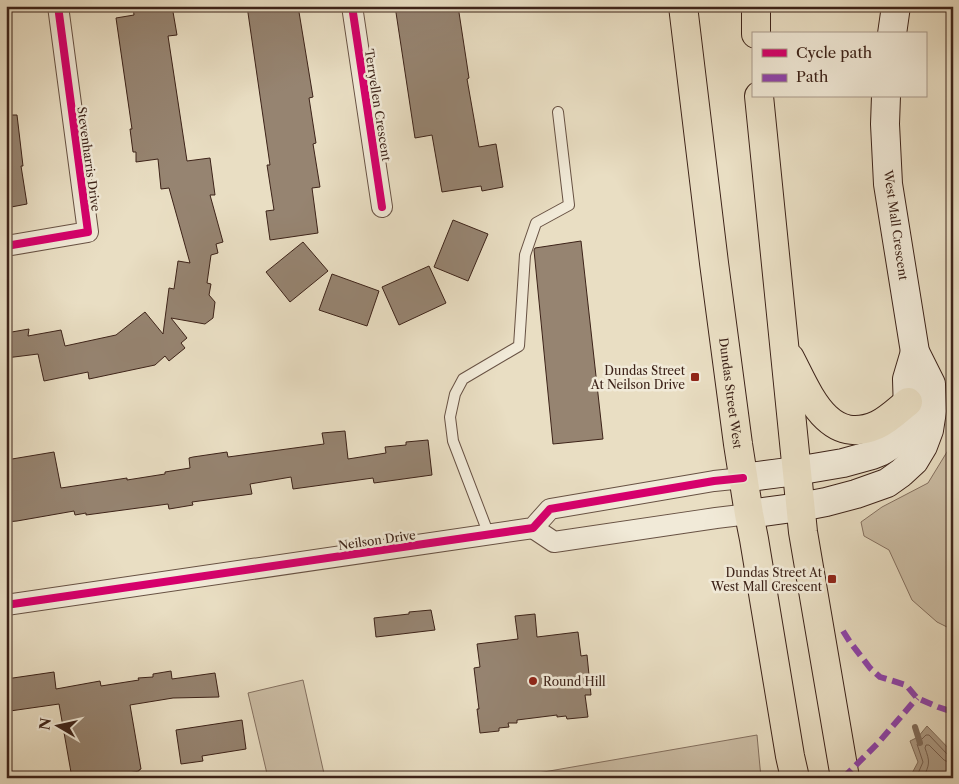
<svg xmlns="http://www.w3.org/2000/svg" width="959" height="784" viewBox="0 0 959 784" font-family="'Libre Caslon Text',serif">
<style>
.green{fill:#ccbea6;stroke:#847060}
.water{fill:#af9e89;stroke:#816d5c}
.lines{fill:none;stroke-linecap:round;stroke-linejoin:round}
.shore{stroke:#766051;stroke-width:1}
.stream{stroke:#816d5c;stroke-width:6}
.building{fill:#968471;stroke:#3d2319}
.lane-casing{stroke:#685244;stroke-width:12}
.street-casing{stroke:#685244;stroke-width:22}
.secondary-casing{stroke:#3d2319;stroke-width:30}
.primary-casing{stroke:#3d2319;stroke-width:30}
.highway-casing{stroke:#3d2319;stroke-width:30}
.lane{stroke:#f1ead8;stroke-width:10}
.street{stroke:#f1ead8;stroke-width:20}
.secondary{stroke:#f1ead8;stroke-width:28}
.primary{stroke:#e9dec3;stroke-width:28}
.highway{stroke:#e9dec3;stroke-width:28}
.quiet{stroke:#8e44ad;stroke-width:6;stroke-dasharray:12 6;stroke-linecap:butt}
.cycleway-casing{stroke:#f1ead8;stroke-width:11}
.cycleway{stroke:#d6006c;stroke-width:8}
.poi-dot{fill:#8f2418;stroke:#f1ead8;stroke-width:2}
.labels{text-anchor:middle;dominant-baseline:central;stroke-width:5;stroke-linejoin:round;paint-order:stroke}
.street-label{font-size:12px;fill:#3d2319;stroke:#f1ead8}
.poi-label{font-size:12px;fill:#3d2319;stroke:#f1ead8;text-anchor:end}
</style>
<rect width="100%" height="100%" fill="#e9dec3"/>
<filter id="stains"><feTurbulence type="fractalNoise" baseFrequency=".004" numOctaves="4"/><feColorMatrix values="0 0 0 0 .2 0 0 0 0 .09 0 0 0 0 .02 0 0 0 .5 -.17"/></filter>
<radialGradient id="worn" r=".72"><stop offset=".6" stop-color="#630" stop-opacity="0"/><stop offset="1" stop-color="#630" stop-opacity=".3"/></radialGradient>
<!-- green -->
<g class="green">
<polygon points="950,447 953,448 953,630 937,622 912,600 889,550 864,536 861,522 882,507 928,483"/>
<polygon points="303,680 325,778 268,778 248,693"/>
<polygon points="757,735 761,778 509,778"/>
</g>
<!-- water -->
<polygon class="water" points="927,726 953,753 953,778 854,778 884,773 910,777 918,762 910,741 918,737"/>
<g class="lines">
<!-- shore -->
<g class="shore">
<polyline points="916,778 923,762 917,744 926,735 929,735 947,754 953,756"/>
<path d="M923 778C930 764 930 762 925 748L926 745H929L944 760 948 762H953"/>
</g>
<!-- stream -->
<polyline class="stream" points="915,727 920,743"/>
</g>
<!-- building -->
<g class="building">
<polygon points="133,6 172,6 177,35 168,36 187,161 210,158 215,195 210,195 223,242 216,244 218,253 211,255 207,283 211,284 209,295 215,302 213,318 205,324 171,318 187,338 181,343 185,348 169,361 165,356 155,365 89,379 88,372 44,381 38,354 6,358 6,333 29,329 28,336 61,330 65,346 116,335 145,312 163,334 169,288 174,289 178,261 190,263 169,188 161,189 158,159 136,162 136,152 133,152 130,129 132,129 116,18 134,15"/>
<polygon points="247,6 298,6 313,97 309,98 316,143 313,144 320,187 312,188 318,233 270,240 266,211 274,210 267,165 270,165"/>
<polygon points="395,6 458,6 469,78 467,79 479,147 496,144 503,187 482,191 481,186 442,192 432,135 415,138"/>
<polygon points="6,115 17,115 23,166 21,166 27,204 6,208"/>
<polygon points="453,220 488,234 468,281 434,267"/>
<polygon points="581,241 603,439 553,444 534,250 535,248"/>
<polygon points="303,242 328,271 290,302 266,272"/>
<polygon points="429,266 446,303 399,325 382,287"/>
<polygon points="332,274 379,291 367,326 319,310"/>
<polygon points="345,431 348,459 386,453 385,447 406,445 406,442 428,440 432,475 374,483 373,478 293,489 291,477 250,484 252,494 192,502 193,505 169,509 168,504 86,515 86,513 75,515 74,511 17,521 6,522 6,460 54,452 61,488 127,478 127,480 165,474 165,472 190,468 189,458 193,457 227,452 228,457 324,444 322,433"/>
<polygon points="431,610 435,630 376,637 374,618 409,614 409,612"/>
<polygon points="535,614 537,637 578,632 581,656 587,655 591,695 585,695 588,717 567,719 566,716 557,717 557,715 517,720 517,723 508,723 509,727 499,728 499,731 480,733 477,709 479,709 474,668 480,667 477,644 518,639 515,616"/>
<polygon points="171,671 172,679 215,673 219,697 173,698 130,705 141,769 139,770 139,771 103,778 72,778 59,704 10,711 6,679 54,672 56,689 100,681 101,686 139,680 138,678 153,677 153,674"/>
<polygon points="242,720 246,749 202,756 203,761 181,764 176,730"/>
</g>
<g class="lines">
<!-- lane casing -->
<g class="lane-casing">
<polyline id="lane" points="489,535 453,441 450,417 455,394 463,379 519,346 525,255 536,223 569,205 558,112"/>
</g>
<!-- street casing -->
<g class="street-casing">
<g id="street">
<polyline points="352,6 382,207"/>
<polyline points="6,246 88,232 58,6"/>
<polyline points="533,528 554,542 716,518 749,514"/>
<polyline points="6,605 533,528 550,509 714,481 743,478"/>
</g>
</g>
<!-- secondary casing -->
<g class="secondary-casing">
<g id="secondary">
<polyline points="892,34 896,6"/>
<polyline points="743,478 796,471 843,463 872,455 882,451 890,446 897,439 902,431 906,422 908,412 907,379 915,352"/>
<polyline points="749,514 800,507 826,502 856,494 887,483 901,473 914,461 923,446 929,430 932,411 931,384 915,352 888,184 885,124 886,96"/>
</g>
</g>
<!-- primary casing -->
<g class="primary-casing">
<g id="primary">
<path id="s1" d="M683 6 714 263 738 444 749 514 754 539 790 756 795 778"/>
<polyline points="759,96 803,532 845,778"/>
<path d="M790 358C808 392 827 447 877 425 888 420 898 410 908 402"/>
</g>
</g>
<!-- highway casing -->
<g class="highway-casing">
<polyline id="highway" points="756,6 756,34"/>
</g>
<!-- lane -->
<use href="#lane" class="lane"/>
<!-- street -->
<use href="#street" class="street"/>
<!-- secondary -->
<use href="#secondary" class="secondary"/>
<!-- primary -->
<use href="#primary" class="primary"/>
<!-- highway -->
<use href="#highway" class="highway"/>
<!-- quiet -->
<g class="quiet">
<polyline points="843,631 850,642 870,668 880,677 906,685 917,698 938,707 953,712"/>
<polyline points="843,778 879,742 917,698"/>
</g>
<!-- cycleway casing -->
<g class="cycleway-casing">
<g id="cycleway">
<polyline points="352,6 382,207"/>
<polyline points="6,246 88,232 58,6"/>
<polyline points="6,605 533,528 550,509 714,481 743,478"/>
</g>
</g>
<!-- cycleway -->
<use href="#cycleway" class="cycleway"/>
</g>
<!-- markers -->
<g class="poi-dot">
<rect x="690" y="372" width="10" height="10" rx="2.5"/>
<rect x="827" y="574" width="10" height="10" rx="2.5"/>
<circle cx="533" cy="681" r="5"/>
</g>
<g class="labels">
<!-- street labels -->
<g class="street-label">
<text transform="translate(378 105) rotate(81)">Terryellen Crescent</text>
<text transform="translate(89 159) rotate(82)">Stevenharris Drive</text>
<text transform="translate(896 225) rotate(82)">West Mall Crescent</text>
<text stroke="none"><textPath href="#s1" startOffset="390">Dundas Street West</textPath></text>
<text transform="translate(377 540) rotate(-8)">Neilson Drive</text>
</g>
<!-- poi labels -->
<g class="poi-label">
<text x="685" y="370">Dundas Street<tspan x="685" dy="14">At Neilson Drive</tspan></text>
<text x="822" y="572">Dundas Street At<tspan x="822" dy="14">West Mall Crescent</tspan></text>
<text x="543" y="681" text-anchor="start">Round Hill</text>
</g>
</g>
<!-- margin -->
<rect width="959" height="784" fill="none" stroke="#e9dec3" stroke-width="25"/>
<rect x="8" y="8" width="944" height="769" fill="none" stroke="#3d2319" stroke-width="2.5"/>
<rect x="12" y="12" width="934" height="759" fill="none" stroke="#3d2319"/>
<!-- legend -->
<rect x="752" y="32" width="175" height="65" fill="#f1ead8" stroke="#a99a8c"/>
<rect x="762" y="49" width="25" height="8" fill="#d6006c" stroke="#a99a8c"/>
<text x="796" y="58" font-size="15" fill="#3d2319">Cycle path</text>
<rect x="762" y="74" width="25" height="8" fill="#8e44ad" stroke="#a99a8c"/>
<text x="796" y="82" font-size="15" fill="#3d2319">Path</text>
<!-- north arrow -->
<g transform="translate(58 726) rotate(279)" stroke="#f1ead8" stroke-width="4" paint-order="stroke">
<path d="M0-4L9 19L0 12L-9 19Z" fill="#3d2319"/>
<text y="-8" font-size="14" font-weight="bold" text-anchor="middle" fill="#3d2319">N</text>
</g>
<rect width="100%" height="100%" filter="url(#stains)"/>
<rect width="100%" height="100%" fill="url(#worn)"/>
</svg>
